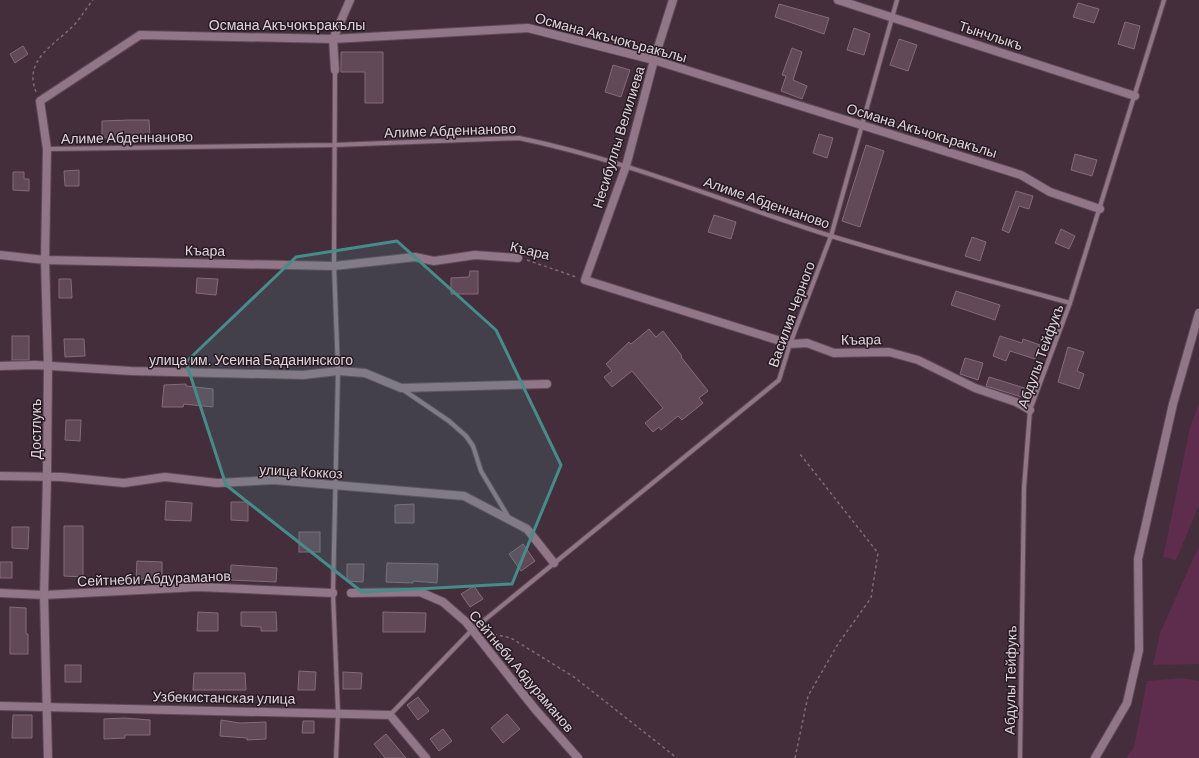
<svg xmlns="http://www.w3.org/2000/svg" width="1199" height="758" viewBox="0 0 1199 758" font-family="Barlow,sans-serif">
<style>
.green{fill:#5e2d4e}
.building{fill:#614957;stroke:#846b7a}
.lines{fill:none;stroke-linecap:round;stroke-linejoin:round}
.lane-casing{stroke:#5e4a56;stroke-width:6}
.street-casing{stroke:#5e4a56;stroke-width:10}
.path{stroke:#7e6b76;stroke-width:1.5;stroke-dasharray:3 3;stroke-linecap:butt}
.lane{stroke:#907686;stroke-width:4}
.street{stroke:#907686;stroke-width:8}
.marked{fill:#448d8a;fill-opacity:0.2;stroke:#448d8a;stroke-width:3;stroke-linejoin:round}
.labels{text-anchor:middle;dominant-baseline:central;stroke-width:3;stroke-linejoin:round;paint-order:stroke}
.street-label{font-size:14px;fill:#e2d3dc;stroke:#241a20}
</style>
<rect width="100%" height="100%" fill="#442e3b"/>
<!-- green -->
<g class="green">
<polygon points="1199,403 1199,505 1176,560 1163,557 1190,428"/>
<polygon points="1199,546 1199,664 1153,665 1160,633"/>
<polygon points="1183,678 1199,681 1199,758 1126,758 1134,747 1147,681"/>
</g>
<!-- building -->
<g class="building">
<polygon points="1078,3 1099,9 1094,23 1073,17"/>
<polygon points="779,4 829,18 824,34 775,17"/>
<polygon points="1125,22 1140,26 1134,49 1118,44"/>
<polygon points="854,28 870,34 864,55 847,50"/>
<polygon points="899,39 917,45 908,71 890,65"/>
<polygon points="23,46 28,54 15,63 10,54"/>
<polygon points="792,48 802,52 793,80 807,86 802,99 781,91 786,76 782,75"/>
<polygon points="341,52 383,52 383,103 365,103 365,72 341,72"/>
<polygon points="613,65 630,70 621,97 605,92"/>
<polygon points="130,120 149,120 150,137 102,138 102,121"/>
<polygon points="819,134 833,138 827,158 813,153"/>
<polygon points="866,145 884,151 860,227 842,221"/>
<polygon points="1075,154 1097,160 1092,176 1071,170"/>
<polygon points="79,170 79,186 65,186 64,171"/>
<polygon points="13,172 24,172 24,179 29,179 29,191 13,190"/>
<polygon points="1016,191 1033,196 1029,209 1019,206 1009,233 1002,230"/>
<polygon points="714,215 736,222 731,239 708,232"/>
<polygon points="1061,229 1075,236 1069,249 1055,243"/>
<polygon points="972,237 986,242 980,261 965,256"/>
<polygon points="470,271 478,271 478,294 451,294 451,278 469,277"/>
<polygon points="197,278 218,279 216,295 196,293"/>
<polygon points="59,279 71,279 72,298 59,298"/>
<polygon points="956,291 1000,305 995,320 951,305"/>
<polygon points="649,329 656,337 663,331 682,356 681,357 708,391 699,398 703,403 682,420 678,416 661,430 659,427 653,432 645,423 663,408 632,371 612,387 604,377 612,371 606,364 629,342 631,344"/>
<rect x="12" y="336" width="17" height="24"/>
<polygon points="1000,336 1022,343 1023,339 1040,345 1035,359 1010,351 1006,361 993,356"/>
<polygon points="64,339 84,339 85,356 65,357"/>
<polygon points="1068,347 1084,352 1077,371 1084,374 1079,389 1058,382"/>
<polygon points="965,358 983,363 978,380 960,374"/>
<polygon points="989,377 1031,390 1028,399 986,386"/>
<polygon points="186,384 186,386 213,389 213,407 184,404 183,407 162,407 164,385"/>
<polygon points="66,420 81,420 80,441 65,440"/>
<polygon points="166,501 192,503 191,521 165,520"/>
<polygon points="231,502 248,502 248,521 231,520"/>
<polygon points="414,504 414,523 395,523 395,505"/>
<polygon points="64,526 83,526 83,577 64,576"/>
<polygon points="12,527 29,527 28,549 12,548"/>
<rect x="299" y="532" width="21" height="20"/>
<polygon points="523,544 535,561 521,571 509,554"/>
<polygon points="137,561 162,562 162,579 136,579"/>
<rect x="0" y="562" width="12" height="16"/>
<polygon points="387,563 438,564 437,583 413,581 413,583 386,582"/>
<polygon points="347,564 364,564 363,582 347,581"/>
<polygon points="231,565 277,568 276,582 230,580"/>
<polygon points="474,586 483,599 470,607 461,594"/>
<polygon points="10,607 26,608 26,634 28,634 28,654 10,654"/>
<polygon points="198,612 218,613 218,631 197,631"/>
<polygon points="241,612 276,612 277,631 261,631 261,627 241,626"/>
<polygon points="383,612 426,613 425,632 383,632"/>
<rect x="65" y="665" width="16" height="17"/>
<polygon points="299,671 316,672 315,690 298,690"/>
<polygon points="343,672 362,673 361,689 343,689"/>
<polygon points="194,673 245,673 246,690 193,690"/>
<polygon points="418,697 429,711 418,720 407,705"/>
<polygon points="507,714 520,729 503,743 491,728"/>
<polygon points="13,715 32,715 32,738 12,738"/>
<polygon points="124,718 150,720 150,735 125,735 125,738 104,739 104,719"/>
<polygon points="221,720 240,723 266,722 266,739 247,740 247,738 220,736"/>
<polygon points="303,721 314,721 314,733 302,733"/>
<polygon points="443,729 452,741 439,751 430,739"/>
<polygon points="386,734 406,758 385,758 374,744"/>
</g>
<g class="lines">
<!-- lane casing -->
<g class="lane-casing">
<g id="lane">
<polyline points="335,70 334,266 338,371 333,593 338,713 336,758"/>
<path d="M47 149 334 145 519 138C626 160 727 203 831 236 910 260 991 281 1070 303"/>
<polyline points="402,389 449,421 466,436 473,446 481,471 509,518"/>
<polyline points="390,715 471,631 779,380 790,344 831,236 897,0"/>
<polyline points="1020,758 1024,488 1030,410 1070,303 1164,0"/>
</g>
</g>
<!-- street casing -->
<g class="street-casing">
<g id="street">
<polyline points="673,0 654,60 626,166 585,280 790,344 807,343 834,353 889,352 918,360 975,388 1016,402 1030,410"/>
<polyline points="838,0 1135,96"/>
<polyline points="335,70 333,39 350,0"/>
<polyline points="0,255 45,260 334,266 415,257 434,261 475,255 518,258"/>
<polyline points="0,366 35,365 131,371 303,375 338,371 365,373 401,388 547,384"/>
<polyline points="0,476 62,477 124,483 165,477 217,483 274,480 464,496 527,529 554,563"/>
<polyline points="0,593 44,595 198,587 333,593"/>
<polyline points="351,593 420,592 443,602 466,622 535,709 578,758"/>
<polyline points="0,706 390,715 426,758"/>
<polyline points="48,758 44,595 47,478 48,366 45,260 47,149 40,101 140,35 333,39 528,28 654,60 1021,175 1050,192 1100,209"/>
<polyline points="1095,758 1127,703 1139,650 1138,559 1173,404 1199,313"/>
</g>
</g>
<!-- path -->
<g class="path">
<path d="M36 92C23 59 55 45 74 25 81 18 86 8 93 0"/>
<polyline points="527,260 576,277"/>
<polyline points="489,637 493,634 511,638 574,677 677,758"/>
<polyline points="795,758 808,696 838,644 871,598 878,553 800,454"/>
</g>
<!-- lane -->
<use href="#lane" class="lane"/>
<!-- street -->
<use href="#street" class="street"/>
</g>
<!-- marked area -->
<path class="marked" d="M397 241 496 330 561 465 512 584 362 592 226 485 186 362 296 257Z"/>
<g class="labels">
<!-- street labels -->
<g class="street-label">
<text x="287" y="24">Османа Акъчокъракълы</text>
<text transform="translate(991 35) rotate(18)">Тынчлыкъ</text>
<text transform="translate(611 37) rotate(15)">Османа Акъчокъракълы</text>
<text transform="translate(450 130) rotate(-2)">Алиме Абденнаново</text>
<text transform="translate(922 130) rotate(17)">Османа Акъчокъракълы</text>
<text transform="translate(127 137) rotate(-1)">Алиме Абденнаново</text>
<text transform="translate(618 137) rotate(-73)">Несибуллы Велилиева</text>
<text transform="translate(767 202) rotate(19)">Алиме Абденнаново</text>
<text transform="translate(205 250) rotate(1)">Къара</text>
<text transform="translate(530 250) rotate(13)">Къара</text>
<text transform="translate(791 314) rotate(-70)">Василия Черного</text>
<text transform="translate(861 339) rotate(-1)">Къара</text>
<text transform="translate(1040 356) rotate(-70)">Абдулы Тейфукъ</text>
<text x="251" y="359">улица им. Усеина Баданинского</text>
<text transform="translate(35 429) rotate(-90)">Достлукъ</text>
<text transform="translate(301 471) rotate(3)">улица Коккоз</text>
<text transform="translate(154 578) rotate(-2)">Сейтнеби Абдураманов</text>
<text transform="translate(522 671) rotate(50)">Сейтнеби Абдураманов</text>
<text transform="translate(1010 680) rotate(-89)">Абдулы Тейфукъ</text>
<text transform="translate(224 697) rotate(1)">Узбекистанская улица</text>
</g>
</g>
</svg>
